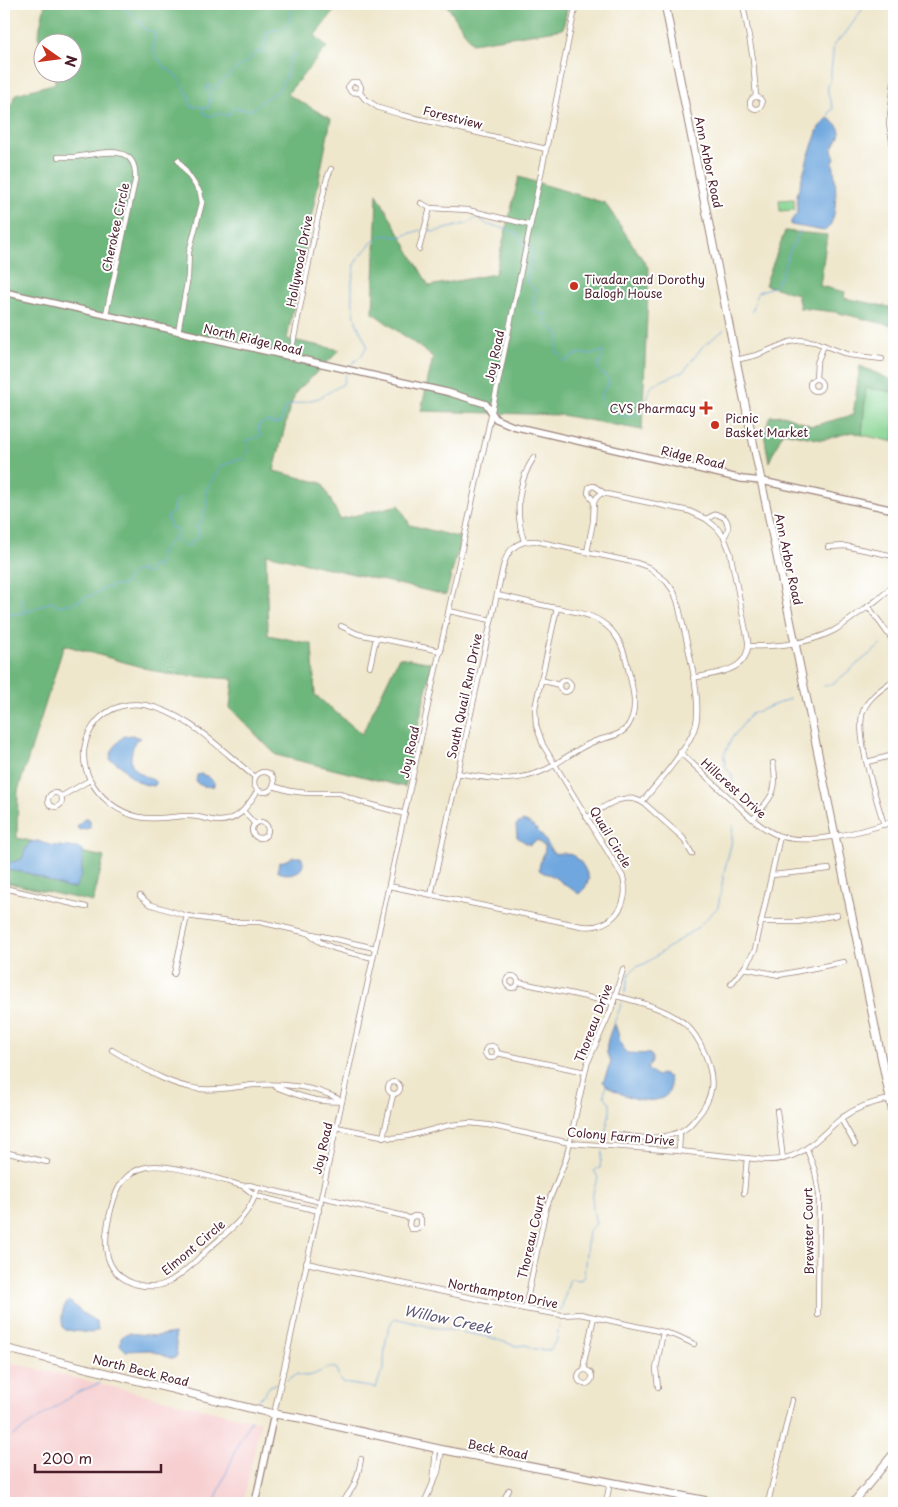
<svg xmlns="http://www.w3.org/2000/svg" width="898" height="1507" viewBox="0 0 898 1507" font-family="'Playpen Sans',sans-serif">
<style>
.built{fill:#f7cfd0}
.green{fill:#87d492;stroke:#687a5e}
.forest{fill:#6db67c;stroke:#5c6a54}
.water{fill:#6fa7de;stroke:#5c6384}
.lines{fill:none;stroke-linecap:round;stroke-linejoin:round}
.stream{stroke:#6fa7de;stroke-width:1}
.minor-casing{stroke:#9c837c;stroke-width:6}
.tertiary-casing{stroke:#9c837c;stroke-width:8}
.secondary-casing{stroke:#9c837c;stroke-width:9}
.minor{stroke:#fff;stroke-width:4.5}
.tertiary{stroke:#fff;stroke-width:5.5}
.secondary{stroke:#fff;stroke-width:7}
.poi-dot{fill:#c8321e;stroke:#fff;stroke-width:2}
.labels{text-anchor:middle;dominant-baseline:central;stroke-width:4;stroke-linejoin:round;paint-order:stroke}
.street-label{font-size:12px;fill:#4a1f2b;stroke:#fff}
.poi-label{font-size:12px;fill:#4a1f2b;stroke:#fff;text-anchor:start}
.water-label{font-size:14px;font-style:italic;fill:#595573;stroke:#fff}
</style>
<rect width="100%" height="100%" fill="#fff"/>
<filter id="ink" filterUnits="userSpaceOnUse"><feTurbulence type="fractalNoise" baseFrequency=".02" numOctaves="2"/><feDisplacementMap in="SourceGraphic" scale="10" xChannelSelector="R" yChannelSelector="G"/><feConvolveMatrix kernelMatrix="1 2 1 2 8 2 1 2 1" color-interpolation-filters="sRGB"/></filter>
<filter id="wash" filterUnits="userSpaceOnUse"><feTurbulence type="fractalNoise" baseFrequency=".0096" numOctaves="4" result="noise"/><feDisplacementMap in="SourceGraphic" scale="20" xChannelSelector="R" yChannelSelector="G"/><feGaussianBlur stdDeviation="1.12" result="paint"/><feColorMatrix in="noise" values="0 0 0 0 0 0 0 0 0 0 0 0 0 0 0 0 0 1.4 0 .05"/><feComposite in="paint" operator="in"/></filter>
<g filter="url(#wash)">
<rect width="100%" height="100%" fill="#efe7cc"/>
<!-- built -->
<polygon class="built" points="4,1361 260,1422 262,1415 243,1503 4,1503"/>
<!-- green -->
<g class="green">
<polygon points="794,199 794,210 780,211 779,200"/>
<polygon points="866,387 894,392 894,442 862,435"/>
</g>
<!-- forest -->
<g class="forest">
<polygon points="45,4 332,4 335,10 315,35 327,47 287,94 331,119 287,339 340,350 296,392 289,410 274,471 322,483 340,519 399,505 410,525 461,538 446,595 266,554 268,635 312,644 315,695 362,734 399,657 432,663 405,787 276,755 230,708 233,679 166,674 64,645 18,791 17,838 104,857 93,902 4,882 4,121 16,94 56,83 52,73 72,72 72,42 42,42 42,48 38,36"/>
<polygon points="446,4 568,4 563,29 472,43"/>
<polygon points="519,177 605,203 649,269 642,430 561,415 421,411 433,357 373,313 377,194 429,286 495,274"/>
<polygon points="785,231 827,235 820,286 845,292 844,298 894,308 894,326 835,312 800,308 797,294 765,285"/>
<polygon points="860,366 894,381 894,392 866,388 862,435 852,432 822,440 783,432 769,462 764,434 770,416 783,415 812,426 853,415"/>
</g>
<!-- water -->
<g class="water">
<path d="M828 118C848 131 838 136 832 150L835 158 833 163C836 178 840 224 824 231L791 225V221L797 213V195L808 157 819 127Z"/>
<path d="M132 735 140 738 135 741C126 766 132 770 155 781L157 783 154 786C127 784 128 765 110 760 110 751 118 741 124 736Z"/>
<path d="M201 774 209 777 214 782V786C207 787 201 787 196 782L197 775Z"/>
<polygon points="86,817 90,820 90,828 80,830 77,828 78,825"/>
<path d="M522 821C536 823 546 841 553 853 558 854 561 853 565 853 579 855 585 867 589 879L585 888 579 894 551 875 544 873 539 870C539 861 545 855 545 846L537 840 529 845 517 837 516 825Z"/>
<path d="M38 841C52 848 66 845 81 849L83 851 81 876 75 888H67L28 873 6 870 4 869V865L7 862H13L22 859 25 850 30 842Z"/>
<path d="M293 857H301C310 872 287 878 277 871L279 863Z"/>
<path d="M614 1023C620 1033 618 1045 627 1053L650 1054 652 1056V1062L647 1069 657 1076 661 1074 669 1077C679 1116 617 1098 603 1082L611 1062C602 1050 609 1036 614 1023Z"/>
<path d="M69 1301 84 1314 97 1322 98 1330 91 1333 66 1330 63 1328C61 1319 61 1307 69 1301Z"/>
<polygon points="129,1333 156,1336 175,1333 177,1355 175,1358 170,1358 150,1350 126,1351 120,1345 121,1338 125,1334"/>
</g>
<g class="lines">
<!-- stream -->
<g class="stream">
<path d="M127 4V11L140 21 143 28 155 33 153 51 163 66 176 75 189 95 190 106 208 108 209 107 210 95 207 91V86L209 85 215 90C224 74 246 65 258 51L260 53 263 51 266 32 285 28 291 17 289 12 295 5"/>
<polyline points="203,109 205,114 209,116 220,113 228,116 233,108 252,110 264,99 278,91 286,77 289,61 293,55 297,54"/>
<path d="M828 119 830 111 833 109C831 99 824 92 830 82L834 44 845 34 864 7"/>
<path d="M429 230 434 232 469 223 477 217 488 225 508 229 519 235 521 243 530 246 533 252 526 283 537 290C532 298 531 306 538 314H547L546 321"/>
<polyline points="752,312 758,292 773,287 781,276 788,255 800,231"/>
<path d="M546 324 559 334 556 350 564 361H567L571 357 581 353 586 355 603 351V357L597 368 608 379 609 382 601 395 600 401C610 414 632 425 644 407 648 400 648 392 652 385L684 371 703 346 724 330"/>
<polyline points="348,367 362,355 367,345 356,322 352,298 352,281 356,261 372,242 383,235 399,237 421,230"/>
<path d="M172 538 176 541H180L184 546 189 547 192 541 198 538 199 534 197 526 204 517 203 512 207 508C207 502 205 493 207 488 211 481 217 475 220 467L236 460 244 459 245 455 250 451 246 441 261 436V435L258 431 259 424 270 421 271 424 279 423 283 419 282 416 287 406 319 398 343 384 346 374"/>
<polyline points="21,597 25,612"/>
<path d="M4 614 25 613 50 602 61 606 68 603 71 605 87 596H93L95 593 100 592 103 588H109L111 585 122 586 126 582 131 574 140 569 143 573H149V568L152 566 158 567 161 557 160 552C167 546 171 540 177 534V530L171 527 167 517 173 512 174 503 179 498"/>
<polyline points="824,686 834,683 882,644"/>
<polyline points="733,784 732,775 725,766 724,755 732,738 751,714 789,699"/>
<polyline points="625,993 629,974 636,967 646,963 698,927 718,907 725,868 731,845 733,826"/>
<polyline points="614,1023 622,1003"/>
<polyline points="604,1139 610,1111 610,1104 604,1095 606,1085"/>
<path d="M561 1310 569 1281 571 1279 581 1280 584 1276 588 1231 596 1224C592 1206 590 1195 598 1178L594 1170 600 1168 602 1152"/>
<path d="M287 1380 297 1374C317 1382 323 1362 337 1369L338 1376 343 1383 376 1388 381 1373 384 1370C384 1356 385 1330 394 1318L431 1327 489 1337 516 1346 526 1345 535 1349 550 1350 557 1339 560 1319"/>
<polyline points="256,1402 265,1393 270,1386 276,1384"/>
<polyline points="13,1436 76,1393 100,1383"/>
<polyline points="214,1503 239,1442 251,1420"/>
</g>
</g>
</g>
<g filter="url(#ink)">
<g class="lines">
<!-- minor casing -->
<g class="minor-casing">
<g id="minor">
<polyline points="743,4 753,59 756,97"/>
<polyline points="894,82 889,124 894,152"/>
<polyline points="360,93 361,87 358,82 352,82 348,87 351,92 360,93 365,99 379,108 402,115 546,149"/>
<circle cx="756" cy="103" r="6"/>
<path d="M58 157C63 157 69 157 74 157 97 155 139 139 135 181L106 314"/>
<polyline points="178,160 200,192 202,203 189,252 188,277 178,332"/>
<polyline points="421,203 430,208"/>
<polyline points="419,249 430,208 468,210 530,225"/>
<polyline points="290,358 317,222 327,178 331,169"/>
<polyline points="736,360 757,355 789,342 801,340 815,342 849,355 882,359"/>
<polyline points="816,378 817,363 824,345"/>
<circle cx="816" cy="385" r="6"/>
<polyline points="594,502 588,493 589,487 594,486 604,493"/>
<path d="M706 519 716 514 725 518C729 524 729 531 724 537"/>
<path d="M524 541C515 513 517 483 534 457"/>
<polyline points="828,547 845,546 894,556"/>
<path d="M587 552 593 522 594 502 597 497 602 493 689 511 706 519 717 528 724 537 730 552 748 641C750 672 716 673 693 678"/>
<polyline points="868,606 894,642"/>
<polyline points="449,611 491,620"/>
<polyline points="341,626 358,634 441,651"/>
<path d="M748 646C776 647 807 644 833 631 844 625 854 616 865 609 875 601 887 594 894 583"/>
<polyline points="370,666 376,638"/>
<circle cx="565" cy="686" r="6"/>
<polyline points="541,680 559,685"/>
<path d="M680 752C697 768 714 784 732 800 746 813 759 827 777 835 806 847 865 831 894 821"/>
<polyline points="867,762 894,755"/>
<circle cx="264" cy="782" r="10"/>
<path d="M457 773C489 779 517 784 547 769 562 761 576 749 593 742 605 737 622 737 629 724 639 707 632 686 628 668 624 649 618 632 600 621 587 613 571 611 556 608 536 604 516 599 497 595"/>
<path d="M255 777C222 751 188 713 145 705 128 702 111 707 99 719 64 756 95 807 139 817 156 821 172 816 188 816 196 816 203 818 211 820 236 825 246 809 258 790"/>
<polyline points="273,786 290,791 307,793 340,793 358,801 405,814"/>
<circle cx="55" cy="800" r="7"/>
<polyline points="62,796 90,780"/>
<polyline points="244,812 255,824"/>
<path d="M587 818C605 806 624 790 645 804L683 838 692 854"/>
<path d="M753 819C771 797 779 793 773 763"/>
<circle cx="260" cy="830" r="8"/>
<path d="M884 825C877 800 853 731 864 709 870 696 883 688 894 680"/>
<polyline points="772,875 829,869"/>
<path d="M389 886 581 926C611 930 631 906 623 877L543 745 536 725 535 708 557 608"/>
<polyline points="4,888 86,907"/>
<polyline points="894,891 894,892"/>
<path d="M431 895 503 567C507 549 518 540 536 541L637 563 648 567 666 581 674 592 678 603C684 633 704 701 695 727 688 749 657 784 642 802"/>
<polyline points="140,896 149,904 187,916 229,922 260,922 308,933"/>
<polyline points="761,922 798,922 837,915"/>
<path d="M373 958C350 952 326 950 308 933L375 948"/>
<polyline points="744,968 779,975 844,962"/>
<polyline points="174,974 187,916"/>
<circle cx="512" cy="982" r="6"/>
<polyline points="518,982 614,1003"/>
<polyline points="731,984 744,968 755,950 780,836"/>
<circle cx="491" cy="1052" r="6"/>
<path d="M112 1050C140 1066 166 1085 199 1089 217 1091 235 1087 253 1085 282 1083 317 1086 342 1101"/>
<polyline points="497,1053 585,1072"/>
<circle cx="394" cy="1088" r="6"/>
<path d="M276 1087C296 1095 320 1104 342 1101"/>
<polyline points="777,1111 783,1159"/>
<polyline points="841,1119 855,1144"/>
<path d="M336 1127 392 1138 408 1136 450 1125 470 1123 488 1125 570 1143 679 1151 765 1160C804 1161 816 1138 843 1117 857 1107 873 1102 890 1099"/>
<path d="M614 1134C636 1138 658 1141 679 1132 686 1130 691 1124 696 1118 715 1097 715 1079 705 1054 700 1042 694 1031 684 1023 664 1008 640 1002 616 996"/>
<polyline points="383,1137 393,1095"/>
<polyline points="807,1149 815,1171 819,1194 818,1315"/>
<polyline points="679,1151 680,1132"/>
<polyline points="4,1152 47,1162"/>
<polyline points="243,1186 256,1196 319,1211"/>
<path d="M258 1187C250 1217 228 1231 206 1251 195 1261 183 1275 168 1282 158 1288 146 1287 135 1284 103 1273 103 1245 109 1218 114 1194 121 1172 147 1167 167 1162 221 1180 243 1186L249 1185 321 1202"/>
<polyline points="744,1193 747,1158"/>
<path d="M322 1197 404 1216 410 1219C413 1215 418 1215 421 1219V1226L418 1229H411L409 1225 410 1219"/>
<polyline points="306,1263 525,1309 562,1315 580,1314 663,1332 677,1336 694,1344"/>
<polyline points="525,1309 546,1208 566,1159 587,1064 611,1010 623,969"/>
<polyline points="585,1370 584,1362 594,1317"/>
<circle cx="585" cy="1377" r="7"/>
<polyline points="658,1387 656,1369 663,1332"/>
<polyline points="274,1414 495,397 576,4"/>
<polyline points="433,1483 436,1448"/>
<path d="M340 1503C354 1491 358 1477 361 1459"/>
<polyline points="424,1503 438,1472 442,1449"/>
<polyline points="502,1503 509,1490"/>
<polyline points="606,1503 610,1482"/>
<polyline points="768,1503 792,1400"/>
</g>
</g>
<!-- tertiary casing -->
<g class="tertiary-casing">
<g id="tertiary">
<polyline points="4,292 447,392 486,404 496,419 513,426 742,479 762,481 894,510"/>
<polyline points="255,1503 274,1414"/>
</g>
</g>
<!-- secondary casing -->
<g class="secondary-casing">
<g id="secondary">
<polyline points="665,4 736,360 894,1118"/>
<polyline points="4,1348 274,1414 300,1418 439,1449 718,1503"/>
<polyline points="853,1503 894,1453"/>
</g>
</g>
<!-- minor -->
<use href="#minor" class="minor"/>
<!-- tertiary -->
<use href="#tertiary" class="tertiary"/>
<!-- secondary -->
<use href="#secondary" class="secondary"/>
</g>
</g>
<!-- markers -->
<g class="poi-dot">
<circle cx="574" cy="286" r="5"/>
<path d="M703.5 400.5h5v5h5v5h-5v5h-5v-5h-5v-5h5z"/>
<circle cx="715" cy="425" r="5"/>
</g>
<g class="labels">
<!-- street labels -->
<g class="street-label">
<text transform="translate(453 117) rotate(14)">Forestview</text>
<text transform="translate(709 162) rotate(78)">Ann Arbor Road</text>
<text transform="translate(115 227) rotate(-78)">Cherokee Circle</text>
<text transform="translate(299 261) rotate(-79)">Hollywood Drive</text>
<text transform="translate(253 339) rotate(13)">North Ridge Road</text>
<text transform="translate(494 356) rotate(-78)">Joy Road</text>
<text transform="translate(693 457) rotate(13)">Ridge Road</text>
<text transform="translate(789 559) rotate(78)">Ann Arbor Road</text>
<text transform="translate(464 696) rotate(-78)">South Quail Run Drive</text>
<text transform="translate(409 752) rotate(-78)">Joy Road</text>
<text transform="translate(734 788) rotate(42)">Hillcrest Drive</text>
<text transform="translate(611 837) rotate(59)">Quail Circle</text>
<text transform="translate(593 1023) rotate(-69)">Thoreau Drive</text>
<text transform="translate(621 1136) rotate(5)">Colony Farm Drive</text>
<text transform="translate(322 1148) rotate(-77)">Joy Road</text>
<text transform="translate(808 1231) rotate(-91)">Brewster Court</text>
<text transform="translate(531 1237) rotate(-77)">Thoreau Court</text>
<text transform="translate(193 1247) rotate(-40)">Elmont Circle</text>
<text transform="translate(503 1293) rotate(11)">Northampton Drive</text>
<text transform="translate(141 1370) rotate(14)">North Beck Road</text>
<text transform="translate(498 1449) rotate(11)">Beck Road</text>
</g>
<!-- poi labels -->
<g class="poi-label">
<text x="584" y="279">Tivadar and Dorothy<tspan x="584" dy="14">Balogh House</tspan></text>
<text x="696" y="408" text-anchor="end">CVS Pharmacy</text>
<text x="725" y="418">Picnic<tspan x="725" dy="14">Basket Market</tspan></text>
</g>
<!-- water labels -->
<g class="water-label">
<text transform="translate(448 1319) rotate(12)">Willow Creek</text>
</g>
</g>
<!-- margin -->
<rect width="898" height="1507" fill="none" stroke="#fff" stroke-width="20"/>
<!-- north arrow -->
<g transform="translate(58 58) rotate(104)"><circle r="24" fill="#ffffff" stroke="#b7a5aa"/>
<path d="M0-4L9 19L0 12L-9 19Z" fill="#c8321e"/>
<text y="-8" font-size="14" font-weight="bold" text-anchor="middle" fill="#4a1f2b">N</text>
</g>
<!-- scale -->
<path d="M35 1464v8h126v-8" fill="none" stroke="#4a1f2b" stroke-width="2.5"/>
<text x="42" y="1464" font-size="15" fill="#4a1f2b" stroke="#ffffff" stroke-width="4" paint-order="stroke">200 m</text>
</svg>
